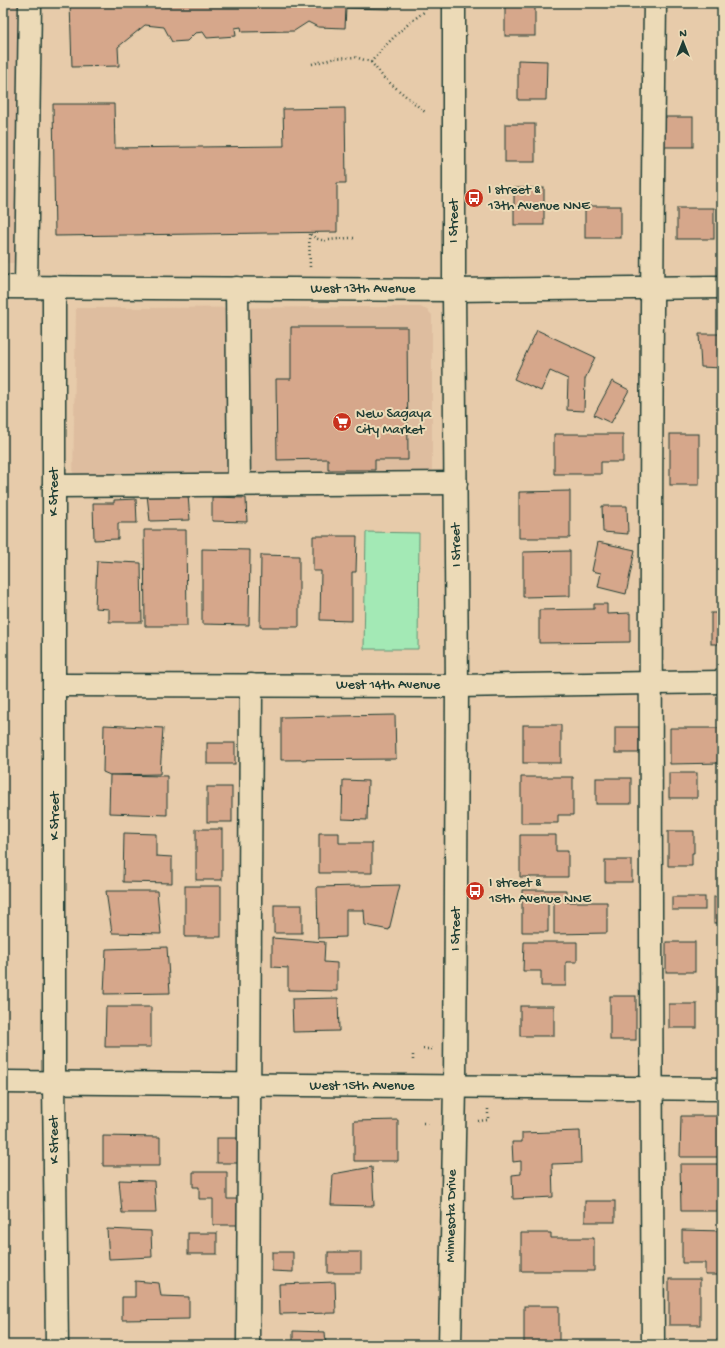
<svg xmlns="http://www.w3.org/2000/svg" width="725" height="1348" viewBox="0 0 725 1348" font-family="'Gochi Hand',sans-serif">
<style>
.built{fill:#debd9f}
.green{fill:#a3e9b5;stroke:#619374}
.building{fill:#d6a78b;stroke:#1f3d34}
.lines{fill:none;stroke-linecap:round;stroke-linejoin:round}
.minor-casing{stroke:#1f3d34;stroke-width:25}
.major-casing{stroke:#1f3d34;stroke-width:25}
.path{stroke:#1f3d34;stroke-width:2.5;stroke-dasharray:1 3;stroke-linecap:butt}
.minor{stroke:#ecdab7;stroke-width:22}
.major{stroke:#ecdab7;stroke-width:22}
.labels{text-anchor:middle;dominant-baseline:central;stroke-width:4;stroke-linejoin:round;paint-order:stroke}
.poi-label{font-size:14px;fill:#1f3d34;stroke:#ecdab7;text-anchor:start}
.street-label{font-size:14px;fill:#1f3d34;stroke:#ecdab7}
</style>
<rect width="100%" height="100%" fill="#e7cbaa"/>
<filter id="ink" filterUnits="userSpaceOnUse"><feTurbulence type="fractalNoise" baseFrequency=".025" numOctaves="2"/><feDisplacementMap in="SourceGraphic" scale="8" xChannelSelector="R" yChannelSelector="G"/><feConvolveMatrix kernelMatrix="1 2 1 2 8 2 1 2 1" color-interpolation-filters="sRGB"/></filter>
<g filter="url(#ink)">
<!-- built -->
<g class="built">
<polygon points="3,3 22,3 24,263 3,263"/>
<polygon points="420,307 427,310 432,315 432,479 73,481 76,308"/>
</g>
<!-- green -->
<polygon class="green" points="366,532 419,533 418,649 364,649"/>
<!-- building -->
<g class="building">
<polygon points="70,3 390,3 390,9 346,8 345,28 318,27 308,22 294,31 242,32 241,27 235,28 236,36 207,38 203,32 195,33 187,41 172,42 164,27 145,25 118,47 119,66 72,67"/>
<rect x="505" y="3" width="30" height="33"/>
<rect x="719" y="3" width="3" height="8"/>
<polygon points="518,60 547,61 546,100 518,100"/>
<polygon points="53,104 114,104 115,148 284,146 283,109 345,108 346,183 337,183 337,232 55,236"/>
<rect x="664" y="117" width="29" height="30"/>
<rect x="505" y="124" width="30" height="38"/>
<rect x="514" y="188" width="30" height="37"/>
<rect x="585" y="206" width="36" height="32"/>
<rect x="677" y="208" width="37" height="31"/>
<polygon points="291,327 407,327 408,460 375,460 375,470 328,470 328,459 277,460 276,379 291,379"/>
<polygon points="537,330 595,357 585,379 584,411 567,410 568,379 550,371 541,391 514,379"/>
<polygon points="699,334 722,334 722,368 701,367"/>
<polygon points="612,381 629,390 611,423 594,415"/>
<polygon points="554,434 623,434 623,462 601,462 601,474 554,474"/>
<rect x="670" y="434" width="29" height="51"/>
<polygon points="570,491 570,538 519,538 519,492"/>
<polygon points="147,495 188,495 190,520 150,521"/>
<polygon points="212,497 246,498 247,522 212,521"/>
<polygon points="136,499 137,523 118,523 118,539 94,540 93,503 114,503 114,500"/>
<polygon points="602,506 627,506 628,534 603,532"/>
<polygon points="144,530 186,530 187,626 145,626"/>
<polygon points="313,536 357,536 356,572 352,572 352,621 320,620 321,571 313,571"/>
<polygon points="598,542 635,550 626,594 598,587 601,573 592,571"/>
<polygon points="202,549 250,550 249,625 202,624"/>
<polygon points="570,551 570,596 523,597 523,552"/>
<polygon points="261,555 299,556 299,627 260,627"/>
<polygon points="97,561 141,563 142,622 109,622 109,609 95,608"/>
<polygon points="594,604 607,604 607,614 630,613 630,642 539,643 539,610 594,609"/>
<rect x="711" y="613" width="11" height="31"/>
<polygon points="395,715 396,759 281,760 281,717"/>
<polygon points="104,725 163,728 160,774 110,775 103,772"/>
<rect x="523" y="725" width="38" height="38"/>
<rect x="615" y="727" width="24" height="26"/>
<polygon points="670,728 722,728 722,763 670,764"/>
<rect x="207" y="743" width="28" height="21"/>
<rect x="669" y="773" width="28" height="25"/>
<polygon points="110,775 167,776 167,815 109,813"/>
<polygon points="521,777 573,777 573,815 558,815 558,823 521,823"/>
<rect x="596" y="778" width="35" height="26"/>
<polygon points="343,780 368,781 367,820 342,819"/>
<rect x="207" y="787" width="25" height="35"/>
<rect x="196" y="829" width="26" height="51"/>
<polygon points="668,831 694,831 694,853 692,853 692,866 668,866"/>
<polygon points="124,833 156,834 156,856 172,857 172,883 123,882"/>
<polygon points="319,833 339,833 339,843 372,843 372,873 319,873"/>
<polygon points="520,835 556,835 556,851 568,851 568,877 520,877"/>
<rect x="605" y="860" width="27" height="22"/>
<polygon points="400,885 389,930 365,925 364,910 346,910 346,937 318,938 317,887"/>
<rect x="185" y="886" width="36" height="51"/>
<polygon points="522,890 566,890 566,902 607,902 607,933 554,934 554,902 548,902 548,932 522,932"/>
<polygon points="106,891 157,891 161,934 112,933"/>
<rect x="672" y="897" width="33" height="13"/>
<rect x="714" y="897" width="8" height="26"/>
<rect x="274" y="905" width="28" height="28"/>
<polygon points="272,938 325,942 324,962 337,963 337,991 288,990 288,968 272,967"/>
<polygon points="524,942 577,942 577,962 566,962 566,986 541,986 541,971 523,971"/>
<rect x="666" y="942" width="29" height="30"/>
<polygon points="167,947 170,993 104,994 106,949"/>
<rect x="610" y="996" width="26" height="44"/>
<polygon points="338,998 339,1031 293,1032 292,999"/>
<rect x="669" y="1004" width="28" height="24"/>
<rect x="520" y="1006" width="34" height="30"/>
<polygon points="106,1007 151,1007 151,1047 105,1047"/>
<polygon points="681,1116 722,1116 722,1157 680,1157"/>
<polygon points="398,1120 398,1161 354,1161 354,1121"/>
<polygon points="580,1131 581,1163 552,1164 553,1197 513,1199 512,1175 521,1174 521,1161 513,1162 512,1142 522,1142 522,1133"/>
<polygon points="103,1136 160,1137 160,1166 103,1166"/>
<rect x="217" y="1138" width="24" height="25"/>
<polygon points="680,1164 722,1164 722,1211 681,1211"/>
<polygon points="372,1167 374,1206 331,1205 333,1174"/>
<polygon points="193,1172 227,1172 227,1199 243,1199 243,1225 213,1225 213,1199 199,1199 199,1187 193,1187"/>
<polygon points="119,1180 154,1181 156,1213 122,1213"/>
<rect x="585" y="1201" width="30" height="21"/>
<polygon points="107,1229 151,1231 152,1257 109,1259"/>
<polygon points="682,1230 722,1231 722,1275 705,1275 705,1263 682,1263"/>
<rect x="188" y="1233" width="29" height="21"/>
<polygon points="521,1233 551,1233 551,1238 594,1238 594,1271 521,1271"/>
<polygon points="272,1252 293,1252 293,1272 272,1271"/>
<rect x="328" y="1252" width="33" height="21"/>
<rect x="669" y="1279" width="31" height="46"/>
<polygon points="135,1281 159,1283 161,1296 189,1297 189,1319 122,1320 122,1297 135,1297"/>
<polygon points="335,1282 336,1313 280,1314 279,1284"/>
<rect x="524" y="1306" width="35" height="39"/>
<polygon points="293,1331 325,1332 326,1345 293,1345"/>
<polygon points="571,1344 612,1344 612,1345"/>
</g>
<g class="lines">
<!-- minor casing -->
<g class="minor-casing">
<g id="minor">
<polyline points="3,287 454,290 722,287"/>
<polyline points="26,287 30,3"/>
<polyline points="54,287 54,1083 57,1345"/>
<polyline points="237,288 239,484"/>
<polyline points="54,486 456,483"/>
<polyline points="55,685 457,686 722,682"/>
<polyline points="248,1345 251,685"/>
<path d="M653 1345C650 898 649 450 655 3"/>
</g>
</g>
<!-- major casing -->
<g class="major-casing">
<g id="major">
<polyline points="3,1082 722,1089"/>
<polyline points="450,1345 455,1087 457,686 454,290 454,3"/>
</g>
</g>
<!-- path -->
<g class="path">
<polyline points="371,62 384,78 425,112"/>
<path d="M312 64 336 58 355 57 371 62C387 43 404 26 424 12"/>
<path d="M310 267 309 233C320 243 325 240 339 239 344 238 350 238 355 238"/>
<polyline points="423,1049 432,1049"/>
<polyline points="413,1055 413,1063"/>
<polyline points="478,1121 488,1120 488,1109"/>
<polyline points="423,1123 431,1123"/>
</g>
<!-- minor -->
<use href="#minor" class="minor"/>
<!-- major -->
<use href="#major" class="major"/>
</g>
</g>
<!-- icons -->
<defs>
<g id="bus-disc" transform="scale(1)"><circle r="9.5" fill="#c8321e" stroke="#ecdab7"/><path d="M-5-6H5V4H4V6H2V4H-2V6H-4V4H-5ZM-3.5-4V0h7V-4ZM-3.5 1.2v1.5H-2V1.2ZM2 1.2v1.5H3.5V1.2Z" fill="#fff"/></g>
<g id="supermarket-disc" transform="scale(1)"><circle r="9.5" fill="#c8321e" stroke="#ecdab7"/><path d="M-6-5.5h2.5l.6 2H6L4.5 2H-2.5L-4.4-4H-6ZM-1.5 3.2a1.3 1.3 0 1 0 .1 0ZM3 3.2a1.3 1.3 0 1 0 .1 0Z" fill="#fff"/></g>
</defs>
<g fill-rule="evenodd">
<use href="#bus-disc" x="474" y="198"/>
<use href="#supermarket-disc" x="342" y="422"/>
<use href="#bus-disc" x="475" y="891"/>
</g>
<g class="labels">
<!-- poi labels -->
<g class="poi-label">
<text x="488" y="190">I street &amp;<tspan x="488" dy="16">13th Avenue NNE</tspan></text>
<text x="356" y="414">New Sagaya<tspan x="356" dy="16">City Market</tspan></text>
<text x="489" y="883">I street &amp;<tspan x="489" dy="16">15th Avenue NNE</tspan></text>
</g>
<!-- street labels -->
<g class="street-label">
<text transform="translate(454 221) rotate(-90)">I Street</text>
<text x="363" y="289">West 13th Avenue</text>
<text transform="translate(54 492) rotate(-90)">K Street</text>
<text transform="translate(457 545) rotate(-91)">I Street</text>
<text x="388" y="685">West 14th Avenue</text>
<text transform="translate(55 816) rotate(-90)">K Street</text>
<text transform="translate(456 929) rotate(-90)">I Street</text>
<text x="362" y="1086">West 15th Avenue</text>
<text transform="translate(55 1140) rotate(-91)">K Street</text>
<text transform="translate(452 1216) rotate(-89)">Minnesota Drive</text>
</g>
</g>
<!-- margin -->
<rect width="725" height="1348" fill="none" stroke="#ecdab7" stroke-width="16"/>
<rect x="8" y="8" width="709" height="1332" fill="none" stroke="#1f3d34" stroke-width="1.5" filter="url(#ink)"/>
<!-- north arrow -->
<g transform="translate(683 42)" stroke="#ecdab7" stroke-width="3" paint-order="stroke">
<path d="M0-3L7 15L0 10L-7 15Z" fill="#1f3d34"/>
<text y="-6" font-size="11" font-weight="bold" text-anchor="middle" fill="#1f3d34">N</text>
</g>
</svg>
